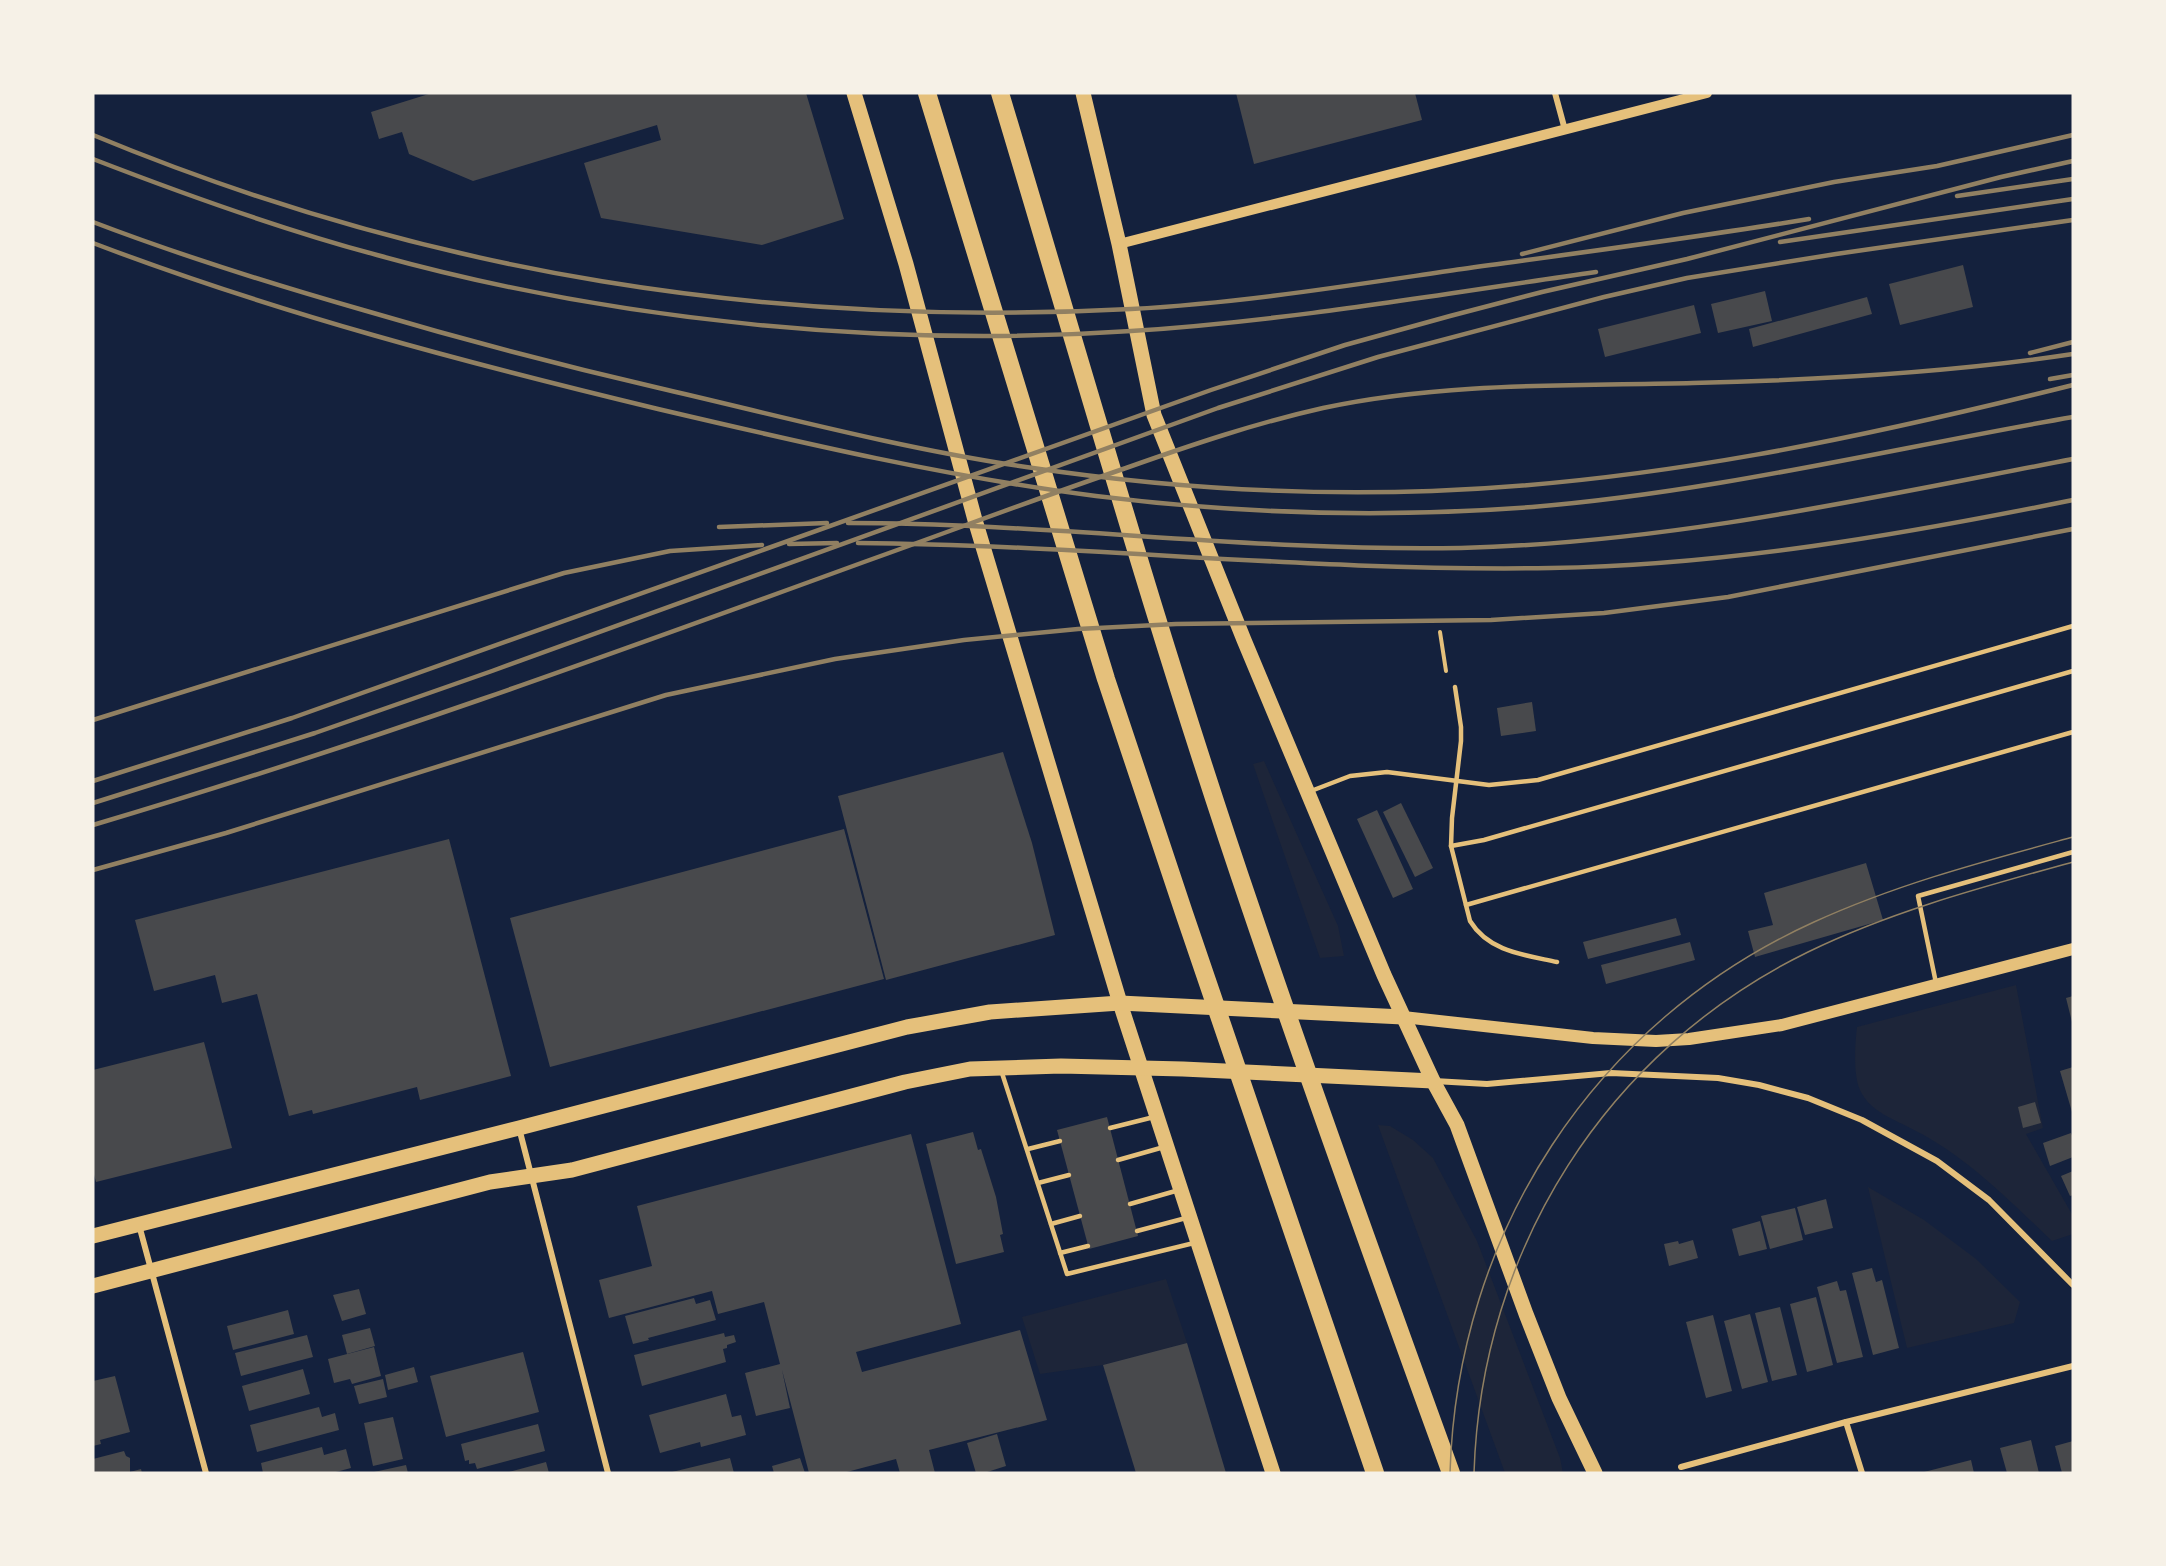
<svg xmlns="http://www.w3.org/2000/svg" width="2166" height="1566" viewBox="0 0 2166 1566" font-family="'IBM Plex Sans',sans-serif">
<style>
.green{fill:#1d2539}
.building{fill:#48494c}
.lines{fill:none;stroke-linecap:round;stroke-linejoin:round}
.path{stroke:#e5c07b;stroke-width:4}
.service{stroke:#e5c07b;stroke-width:4.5}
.minor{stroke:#e5c07b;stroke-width:6}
.tertiary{stroke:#e5c07b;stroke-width:10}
.secondary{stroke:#e5c07b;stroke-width:12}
.primary{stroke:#e5c07b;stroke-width:15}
.motorway{stroke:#e5c07b;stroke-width:18}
.tram{stroke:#918062;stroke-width:1.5}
.rail{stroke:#918062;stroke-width:4.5}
</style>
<rect width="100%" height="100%" fill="#14213d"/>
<!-- green -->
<g class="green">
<polygon points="1264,761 1338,926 1344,956 1320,958 1253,764"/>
<path d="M2016 985 2043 1128 2026 1134 2073 1216V1234L2052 1241C2010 1201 1966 1156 1914 1130 1894 1119 1870 1112 1860 1090 1853 1075 1855 1044 1857 1027Z"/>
<polygon points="1378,1125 1390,1126 1413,1140 1433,1158 1477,1241 1560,1458 1563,1473 1505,1473"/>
<polygon points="1868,1187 1924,1220 1976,1259 2020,1302 2014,1323 1907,1348"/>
<polygon points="1166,1279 1187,1343 1103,1365 1040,1374 1022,1317"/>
</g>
<!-- building -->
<g class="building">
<polygon points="432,93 806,93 844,219 762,245 601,218 584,163 661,140 657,125 473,181 409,154 402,132 379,139 371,112"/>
<polygon points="1236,93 1415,93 1422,120 1254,164"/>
<polygon points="1963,265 1973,307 1900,325 1889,284"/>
<polygon points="1765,291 1772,321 1718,333 1711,304"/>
<polygon points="1867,297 1872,314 1753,347 1749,329"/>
<polygon points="1694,305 1701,333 1605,357 1598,329"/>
<polygon points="1532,702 1536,731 1501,736 1497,708"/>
<polygon points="1003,752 1032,843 1055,935 886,980 838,796"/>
<polygon points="1401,803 1433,868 1415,877 1383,812"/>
<polygon points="1377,810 1413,889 1393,898 1357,819"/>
<polygon points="844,829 884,979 550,1067 510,918"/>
<polygon points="449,839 511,1076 420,1100 417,1087 313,1114 312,1110 289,1116 257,994 222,1003 215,975 154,991 135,920"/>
<polygon points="1866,863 1883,920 1755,957 1748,931 1773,925 1764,893"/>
<polygon points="1676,918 1681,935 1588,959 1583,942"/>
<polygon points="1690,942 1695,960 1606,984 1601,965"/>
<polygon points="2073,996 2073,1022 2072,1022 2066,998"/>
<polygon points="204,1042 232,1148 96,1182 93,1171 93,1070"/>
<polygon points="2073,1067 2073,1112 2072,1112 2060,1071"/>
<polygon points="2035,1102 2041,1123 2023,1128 2018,1107"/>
<polygon points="1107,1117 1138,1236 1089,1249 1057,1130"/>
<polygon points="973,1132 978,1150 981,1149 996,1197 1003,1234 1000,1235 1004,1252 956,1264 926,1144"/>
<polygon points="2071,1133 2073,1138 2073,1157 2050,1166 2043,1143"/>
<polygon points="911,1134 961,1324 856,1352 862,1372 1020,1330 1047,1420 929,1450 935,1473 900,1473 896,1459 843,1473 809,1473 782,1370 790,1408 756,1416 745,1373 780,1364 764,1302 718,1314 712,1291 609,1318 599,1280 652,1266 637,1206"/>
<polygon points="2073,1171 2073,1195 2070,1196 2061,1176"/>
<polygon points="1826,1199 1833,1228 1805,1235 1797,1207"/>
<polygon points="1795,1208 1803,1240 1770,1249 1761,1216"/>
<polygon points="1760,1221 1767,1249 1739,1256 1732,1229"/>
<polygon points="1693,1240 1698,1258 1669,1266 1664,1244 1678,1241 1679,1244"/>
<polygon points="1872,1268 1876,1282 1882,1280 1899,1348 1873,1355 1852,1273"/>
<polygon points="1837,1281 1840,1291 1846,1290 1863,1357 1837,1363 1817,1287"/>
<polygon points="359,1289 366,1314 342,1321 333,1295"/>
<polygon points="1816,1297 1833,1365 1807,1372 1790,1304"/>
<polygon points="694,1298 696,1304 710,1300 716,1320 648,1338 649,1340 633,1344 625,1316"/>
<polygon points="1780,1307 1797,1375 1772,1381 1755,1313"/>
<polygon points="288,1310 294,1334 233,1350 227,1326"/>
<polygon points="1750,1314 1768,1382 1742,1389 1724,1321"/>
<polygon points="1713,1315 1732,1391 1706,1398 1686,1322"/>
<polygon points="370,1328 375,1346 347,1354 342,1335"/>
<polygon points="724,1333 725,1337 734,1335 736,1342 727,1345 727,1348 723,1349 726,1362 642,1386 634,1355"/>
<polygon points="307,1335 313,1357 241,1376 235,1353"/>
<polygon points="1187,1343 1226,1473 1136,1473 1103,1365"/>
<polygon points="374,1347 381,1376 352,1384 350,1379 334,1383 328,1359"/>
<polygon points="523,1352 539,1412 446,1437 430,1376"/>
<polygon points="414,1367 418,1382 388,1390 385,1375"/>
<polygon points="303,1369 310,1394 249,1411 242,1386"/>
<polygon points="115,1376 130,1432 100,1440 101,1444 93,1446 93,1381"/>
<polygon points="383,1379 387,1397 359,1404 354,1386"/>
<polygon points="726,1394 732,1417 741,1415 746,1435 701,1447 700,1442 660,1453 649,1415"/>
<polygon points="319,1407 322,1417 335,1413 339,1430 257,1452 250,1425"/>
<polygon points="393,1417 403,1459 373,1466 364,1423"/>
<polygon points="538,1424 545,1451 477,1469 475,1463 469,1464 469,1460 465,1461 461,1444"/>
<polygon points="997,1434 1006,1466 984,1473 976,1473 967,1443"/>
<polygon points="2031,1440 2039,1473 2007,1473 2000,1448"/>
<polygon points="2073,1441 2073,1473 2062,1473 2055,1446"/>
<polygon points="322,1447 324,1455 346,1449 351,1468 332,1473 263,1473 261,1463"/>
<polygon points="124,1451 126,1456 130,1458 130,1472 141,1469 142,1473 93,1473 93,1459"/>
<polygon points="730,1458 734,1473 673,1473 672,1472"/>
<polygon points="800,1458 805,1473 774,1473 772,1466"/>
<polygon points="1971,1460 1974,1473 1924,1473 1924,1472"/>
<polygon points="546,1462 549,1473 509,1473 509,1472"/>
<polygon points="406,1465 408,1473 374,1473 374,1472"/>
</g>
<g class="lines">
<!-- path -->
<polyline class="path" points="1440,632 1446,671"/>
<!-- service -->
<g class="service">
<path d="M1455 687 1461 727V741L1452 818 1451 846 1470 921C1489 952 1525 955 1557 962"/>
<polyline points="1311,791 1350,776 1387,772 1489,785 1538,780 2073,626"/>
<polyline points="1451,846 1484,840 2073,671"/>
<polyline points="1466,905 2073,732"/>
<polyline points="1936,983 1918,896 2073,852"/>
<polyline points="1001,1070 1067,1274 1194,1243"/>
<polyline points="1110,1128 1154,1117"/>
<polyline points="1028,1149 1060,1141"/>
<polyline points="1118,1160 1164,1147"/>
<polyline points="1038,1183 1069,1175"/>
<polyline points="1130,1204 1179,1190"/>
<polyline points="1051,1224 1080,1216"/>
<polyline points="1137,1231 1186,1218"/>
<polyline points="1060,1253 1088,1246"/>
</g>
<!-- minor -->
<g class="minor">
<polyline points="1555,93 1565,130"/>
<polyline points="1434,1081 1487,1084 1611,1073 1718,1078 1759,1085 1808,1098 1862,1120 1937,1161 1989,1200 2073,1285"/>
<polyline points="519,1128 608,1473"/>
<polyline points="139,1225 206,1473"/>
<polyline points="1846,1422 1862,1473"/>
<polyline points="1681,1467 1846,1422 2073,1366"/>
</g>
<!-- tertiary -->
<polyline class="tertiary" points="1119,244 1707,93"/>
<!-- secondary -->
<polyline class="secondary" points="1403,1017 1593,1038 1656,1041 1689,1039 1782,1025 2073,949"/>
<!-- primary -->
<g class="primary">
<polyline points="854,93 906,264 975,520 1120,1003 1273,1473"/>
<polyline points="1083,93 1119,244 1154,415 1244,640 1384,975 1433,1081 1457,1125 1526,1314 1559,1398 1595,1473"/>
<polyline points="93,1236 519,1128 907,1027 990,1012 1120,1003 1403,1017"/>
<polyline points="93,1286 490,1182 572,1170 905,1082 970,1069 1061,1066 1183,1069 1433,1081"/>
</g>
<!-- motorway -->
<g class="motorway">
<polyline points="927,93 1106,679 1184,913 1375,1473"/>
<path d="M1000 93C1082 366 1159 640 1251 909 1315 1098 1383 1286 1451 1473"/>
</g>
<!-- tram -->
<g class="tram">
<path d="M1450 1473C1457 1233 1594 1022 1814 922 1897 884 1985 861 2073 837"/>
<path d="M1474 1473C1481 1249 1606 1051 1808 952 1892 911 1983 887 2073 862"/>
</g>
<!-- rail -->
<g class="rail">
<path d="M93 135C428 274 769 328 1131 309 1242 303 1352 285 1462 269 1578 253 1693 238 1809 219"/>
<path d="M93 159C186 195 280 229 377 255 615 321 885 348 1131 331 1287 321 1442 294 1596 272"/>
<polyline points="1957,196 2073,179"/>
<path d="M93 222C182 256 272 284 363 310 461 339 559 365 659 388 780 416 903 449 1026 467 1160 487 1297 496 1432 491 1650 483 1862 438 2073 385"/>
<polyline points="1780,242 2073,199"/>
<path d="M93 243C277 313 467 363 658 409 803 443 948 477 1096 496 1240 514 1387 518 1532 507 1715 492 1893 448 2073 417"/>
<polyline points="1522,254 1683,213 1834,182 1937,166 2073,135"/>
<polyline points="2030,353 2073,342"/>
<polyline points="2050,379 2073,375"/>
<path d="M848 523C1052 523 1256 552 1461 548 1668 543 1870 498 2073 459"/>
<polyline points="719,527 827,523"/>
<path d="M858 543C1089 545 1319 572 1551 568 1727 565 1900 535 2073 500"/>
<polyline points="789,544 837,543"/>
<polyline points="93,720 564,573 670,551 762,545"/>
<polyline points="93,781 292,718 1211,390 1345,345 1450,316 1542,292 1687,259 2001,177 2073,161"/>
<polyline points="93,803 315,733 492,671 1218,408 1378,357 1604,297 1687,278 1836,254 2073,220"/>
<path d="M93 825C354 748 609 655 864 562 951 531 1038 498 1126 468 1191 445 1256 423 1323 408 1444 382 1570 386 1693 383 1820 380 1947 373 2073 354"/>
<polyline points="93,870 226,833 666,695 835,659 964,640 1078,629 1176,624 1491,620 1604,613 1728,597 2073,529"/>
</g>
</g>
<!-- border -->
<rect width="2166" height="1566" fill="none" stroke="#f6f1e7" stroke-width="189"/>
</svg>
